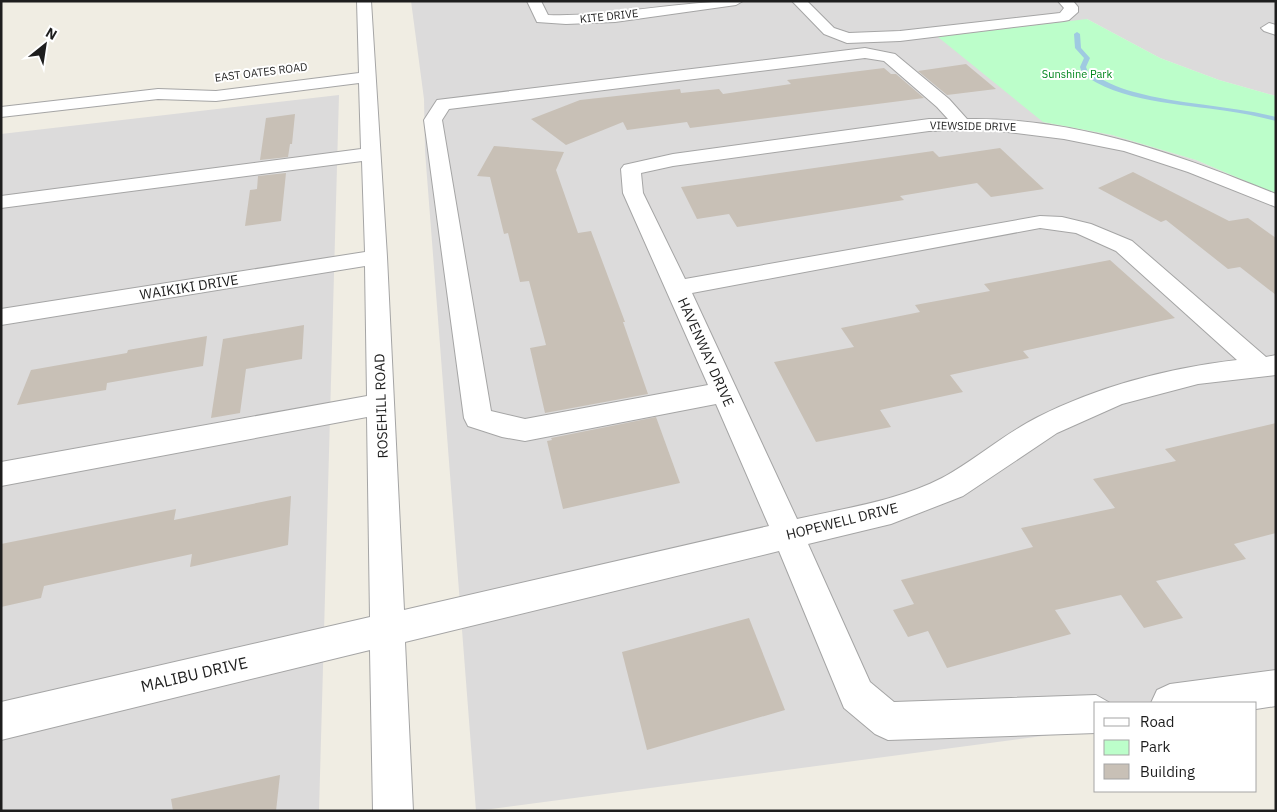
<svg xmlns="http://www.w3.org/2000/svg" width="1277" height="812" viewBox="0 0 1277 812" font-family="'IBM Plex Sans',sans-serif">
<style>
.residential{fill:#dcdbdb}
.park{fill:#bcfeca}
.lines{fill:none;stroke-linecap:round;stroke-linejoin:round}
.stream{fill:#9fcae1;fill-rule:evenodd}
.building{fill:#c8c0b6}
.minor-casing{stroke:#a5a5a5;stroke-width:2}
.minor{fill:#fff;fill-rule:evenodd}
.labels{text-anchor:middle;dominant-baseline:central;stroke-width:4;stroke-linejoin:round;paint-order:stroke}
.far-street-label{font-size:11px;fill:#1e1e1e;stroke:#fff}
.far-park-label{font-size:11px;fill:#02861e;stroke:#fff}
.street-label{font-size:14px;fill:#1e1e1e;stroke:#fff}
.near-street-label{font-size:16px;fill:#1e1e1e;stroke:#fff}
</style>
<rect width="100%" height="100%" fill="#f0ede3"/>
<!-- residential -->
<g class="residential">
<polygon points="411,1 1276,1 1276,96 1219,80 1160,58 1087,19 1043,122 1112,135 1196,160 1276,194 1276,705 1256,708 1256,703 1096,703 1096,729 476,811 425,151 424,99"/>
<polygon points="339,95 319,811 1,811 1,134"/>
</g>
<!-- park -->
<polygon class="park" points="1087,19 1160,58 1219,80 1276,96 1276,194 1196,160 1112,135 1043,122 938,37"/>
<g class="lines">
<!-- stream -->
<path class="stream" d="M1077 32 1080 34 1081 48 1090 58 1086 67 1088 72C1103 80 1117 88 1134 92 1180 105 1229 105 1276 117V121C1259 117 1243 113 1227 111 1182 104 1118 102 1082 73L1080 67 1084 58 1075 48 1074 34Z"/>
</g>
<!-- building -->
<g class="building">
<polygon points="966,64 996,89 947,95 918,71"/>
<polygon points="884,68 891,74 896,74 924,98 690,128 687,122 627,130 623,122 566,145 531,119 580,100 680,89 681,93 719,89 723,94 791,84 787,80"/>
<polygon points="295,114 292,144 290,144 288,157 260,160 266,118"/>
<polygon points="494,146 564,152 556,170 578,233 591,231 625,322 623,322 648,394 545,413 530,348 546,345 529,281 520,282 508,233 504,234 490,177 477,176"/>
<polygon points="1000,148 1044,189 991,197 977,183 900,196 904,200 737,227 729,214 697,219 681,187 933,151 939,157"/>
<polygon points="1133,172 1229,221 1248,218 1276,238 1276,295 1240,267 1228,269 1166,220 1161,222 1098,188"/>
<polygon points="286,173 281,221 245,226 250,190 257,189 258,176"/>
<polygon points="1110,260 1175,318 1023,351 1029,358 950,375 963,392 880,410 891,427 816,442 774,362 854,347 841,328 920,312 915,305 990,291 984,284"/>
<polygon points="304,325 302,359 246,369 240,413 211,418 223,339"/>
<polygon points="207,336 203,366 107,383 106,390 17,405 31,370 127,353 128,350"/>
<polygon points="656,417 680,483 563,509 547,441 552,440 551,438"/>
<polygon points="1276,423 1276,533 1234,544 1246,559 1156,581 1183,618 1144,628 1121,595 1055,610 1071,634 947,668 928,631 908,637 893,610 914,604 901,580 1033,547 1021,528 1115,508 1093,479 1176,461 1165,449"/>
<polygon points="291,496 288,545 190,567 192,554 44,586 41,598 1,607 1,544 176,509 174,520"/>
<polygon points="749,618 785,710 647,750 622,652"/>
<polygon points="280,775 276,811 173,811 171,799"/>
</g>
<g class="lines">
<!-- minor casing -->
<g class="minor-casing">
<g id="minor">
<path d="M357 1H371L387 257 404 610 769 526 716 404 525 441 502 437 468 426 464 418 424 120 437 100 865 48 895 54 949 99 967 119C1075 117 1177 154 1276 194V207L1188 172 1124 151 1064 139 991 130 929 131 673 166 641 173 643 193 685 279 1040 216 1062 217 1091 224 1132 241 1266 357 1276 355V375L1198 384 1122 404 1057 433 963 496 891 524 808 544 870 682 894 702 1096 695 1110 703H1096V733L888 740 875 734 844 708 779 551 405 642 413 811H373L370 650 1 740V702L370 617 367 417 1 486V462L367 396 365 266 1 325V309L365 252 362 161 1 208V196L361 149 359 83 216 101 158 99 1 117V107L158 89 216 91 359 73ZM865 58 884 61 937 107 948 119H929L673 154 624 165 621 169 623 193 708 385 525 419 491 411 442 120 449 109ZM1040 228 1076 233 1116 251 1237 360C1169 368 1099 386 1038 417 1004 434 975 460 942 478 898 501 845 508 797 519L692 293Z"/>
<path d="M527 1H541L548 15C613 17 677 1 743 1L736 5 615 22 566 24 537 22Z"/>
<polygon points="792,1 807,1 834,28 849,33 900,31 1060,13 1064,8 1058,1 1073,1 1078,7 1078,12 1069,20 1064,21 900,41 847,43 824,34"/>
<polygon points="1269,23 1276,25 1276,35 1264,31 1261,28"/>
<polygon points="1276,670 1276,706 1256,709 1256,703 1151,703 1157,690 1170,684"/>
</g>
</g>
<!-- minor -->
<use href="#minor" class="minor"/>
</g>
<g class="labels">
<!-- far-street labels -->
<g class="far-street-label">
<text transform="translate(609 16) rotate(-6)">KITE DRIVE</text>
<text transform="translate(261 72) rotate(-7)">EAST OATES ROAD</text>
<text transform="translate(973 126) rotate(1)">VIEWSIDE DRIVE</text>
</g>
<!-- far-park labels -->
<g class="far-park-label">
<text x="1077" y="74">Sunshine Park</text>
</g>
<!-- street labels -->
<g class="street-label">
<text transform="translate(189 287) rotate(-9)">WAIKIKI DRIVE</text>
<text transform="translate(706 352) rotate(66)">HAVENWAY DRIVE</text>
<text transform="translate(381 406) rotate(-92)">ROSEHILL ROAD</text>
<text transform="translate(842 521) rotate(-14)">HOPEWELL DRIVE</text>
</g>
<!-- near-street labels -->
<g class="near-street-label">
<text transform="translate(194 674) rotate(-13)">MALIBU DRIVE</text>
</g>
</g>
<!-- border -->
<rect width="1277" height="812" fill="none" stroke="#1e1e1e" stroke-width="5"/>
<!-- legend -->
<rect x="1094" y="702" width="162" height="90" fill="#ffffff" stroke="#a5a5a5"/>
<rect x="1104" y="718" width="25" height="8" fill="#ffffff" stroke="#a5a5a5"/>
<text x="1140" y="727" font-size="15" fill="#1e1e1e">Road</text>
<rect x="1104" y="740" width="25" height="15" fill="#bcfeca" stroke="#a5a5a5"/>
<text x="1140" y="752" font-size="15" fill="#1e1e1e">Park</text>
<rect x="1104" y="764" width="25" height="15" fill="#c8c0b6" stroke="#a5a5a5"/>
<text x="1140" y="777" font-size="15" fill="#1e1e1e">Building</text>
<!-- north arrow -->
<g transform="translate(45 45) rotate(30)" stroke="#ffffff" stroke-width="4" paint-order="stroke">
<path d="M0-4L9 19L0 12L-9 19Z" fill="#1e1e1e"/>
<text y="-8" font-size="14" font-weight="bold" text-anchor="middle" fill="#1e1e1e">N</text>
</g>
</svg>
